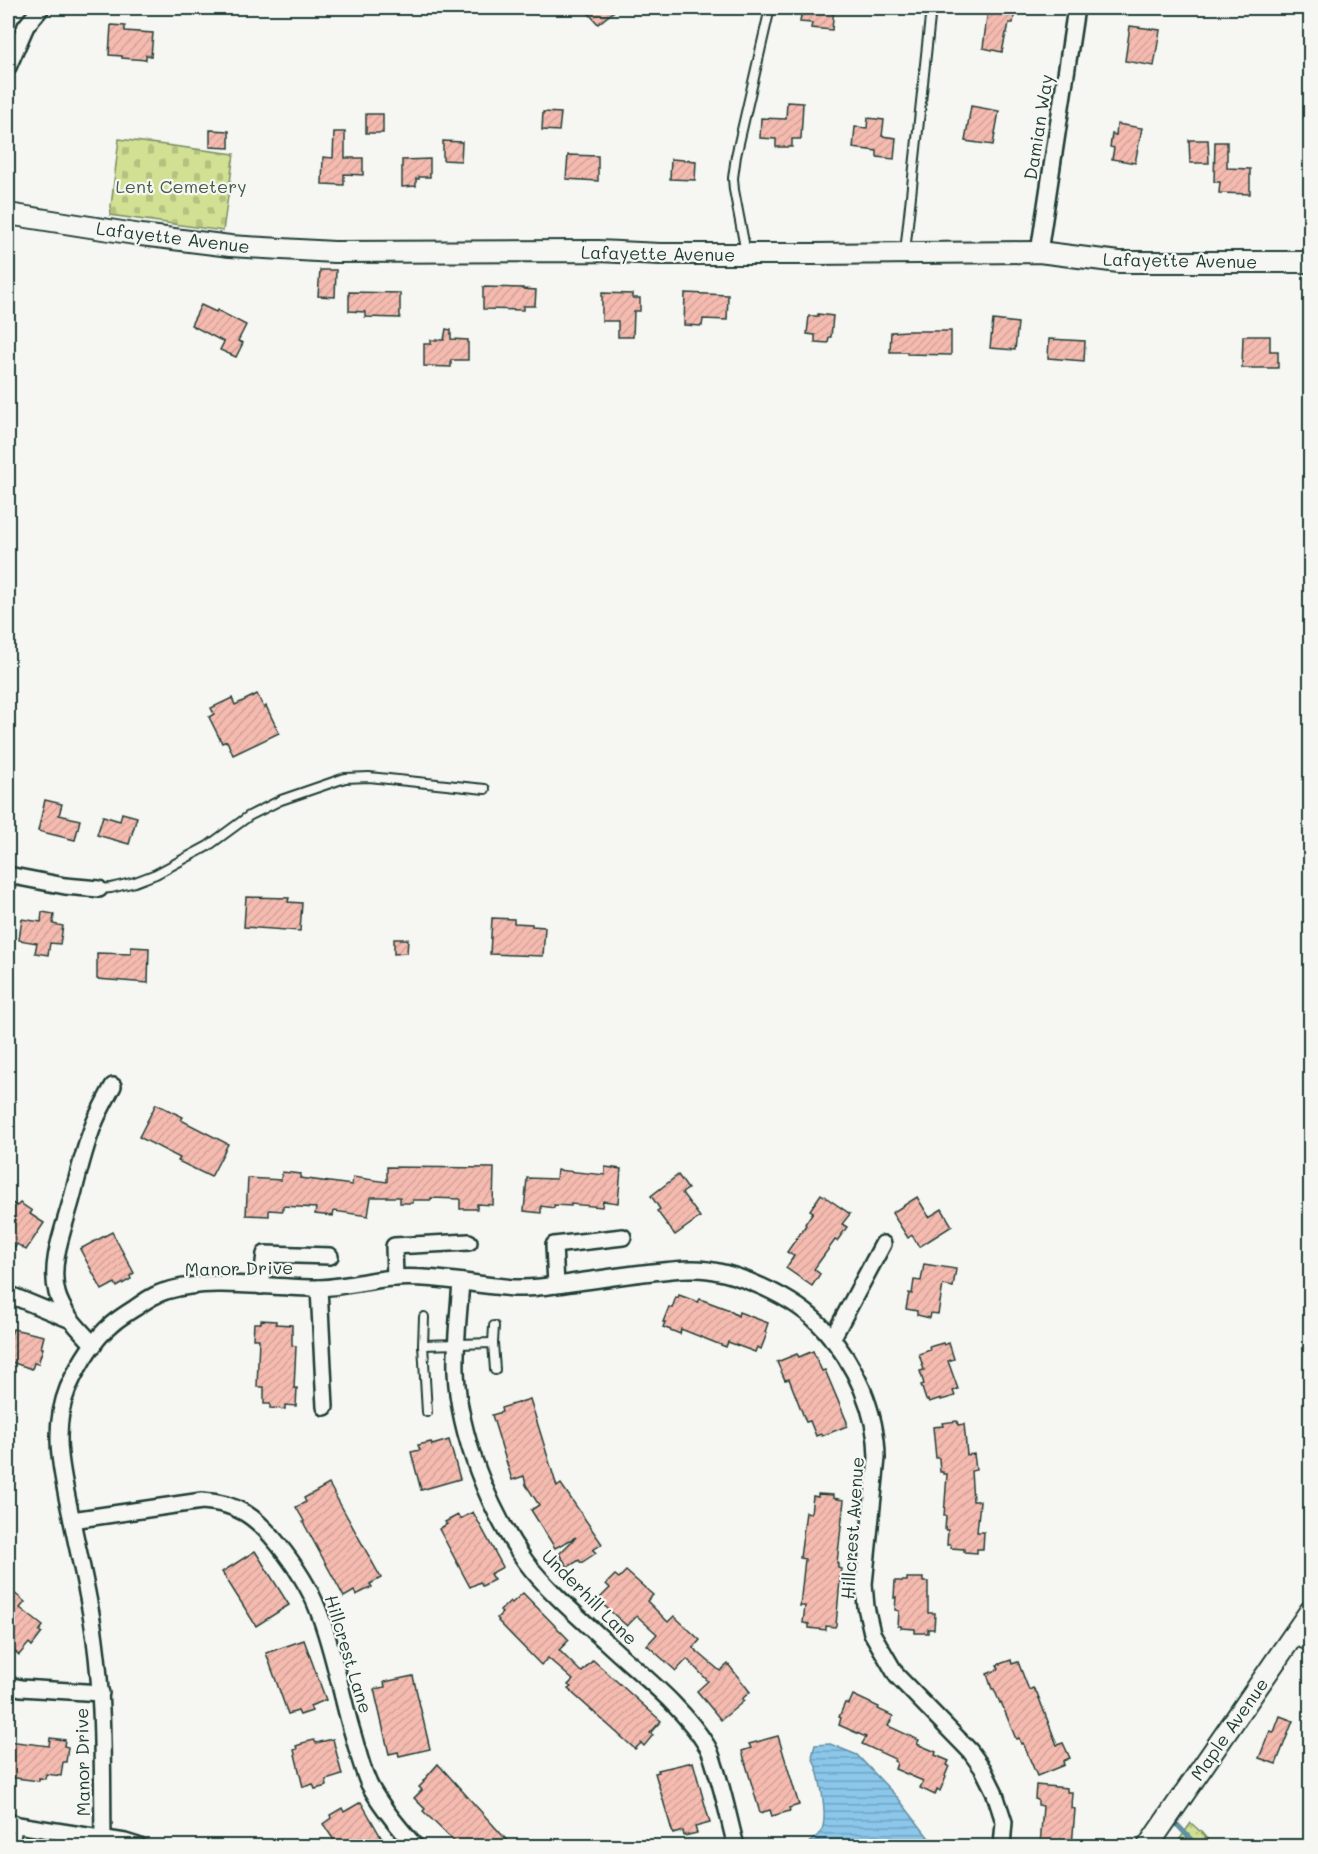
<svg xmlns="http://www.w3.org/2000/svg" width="1318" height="1854" viewBox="0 0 1318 1854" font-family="Mali,sans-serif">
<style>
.cemetery{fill:url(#cemetery-stones);stroke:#788e64;stroke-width:1.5}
.park{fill:url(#park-dots);stroke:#788e64;stroke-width:1.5}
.water{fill:url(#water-rules);stroke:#6090a2;stroke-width:1.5}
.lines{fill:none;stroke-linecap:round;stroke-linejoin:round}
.stream{stroke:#6090a2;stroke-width:5}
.building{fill:url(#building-hatch);stroke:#1f3d34;stroke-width:1.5}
.service-casing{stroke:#1f3d34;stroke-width:12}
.minor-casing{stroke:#1f3d34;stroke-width:20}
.tertiary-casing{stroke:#1f3d34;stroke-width:24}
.service{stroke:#f6f6f2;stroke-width:8}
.minor{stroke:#f6f6f2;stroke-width:15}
.tertiary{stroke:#f6f6f2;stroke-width:20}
.labels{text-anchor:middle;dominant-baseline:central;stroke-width:4.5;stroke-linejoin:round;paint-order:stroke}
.street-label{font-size:18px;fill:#1f3d34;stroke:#f6f6f2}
.park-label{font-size:18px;fill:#435e47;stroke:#f6f6f2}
</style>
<defs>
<pattern id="cemetery-stones" width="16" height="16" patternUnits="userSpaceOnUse" patternTransform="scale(1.5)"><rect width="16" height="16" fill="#d2e093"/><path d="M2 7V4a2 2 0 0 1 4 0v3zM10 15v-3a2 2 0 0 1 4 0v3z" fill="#b4c17f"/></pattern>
<pattern id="park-dots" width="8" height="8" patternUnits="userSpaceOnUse" patternTransform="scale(1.5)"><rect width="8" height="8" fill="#d2e093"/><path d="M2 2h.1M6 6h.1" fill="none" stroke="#b4c17f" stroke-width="1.8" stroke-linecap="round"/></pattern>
<pattern id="water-rules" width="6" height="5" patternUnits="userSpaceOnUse" patternTransform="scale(1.5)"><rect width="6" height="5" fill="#8bc7eb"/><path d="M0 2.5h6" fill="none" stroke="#71a3bf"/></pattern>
<pattern id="building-hatch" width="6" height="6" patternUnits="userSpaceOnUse" patternTransform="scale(1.5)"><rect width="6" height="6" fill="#f6bbb0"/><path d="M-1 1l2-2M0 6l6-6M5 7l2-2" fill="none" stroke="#d2a298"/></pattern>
</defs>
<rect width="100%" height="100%" fill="#f6f6f2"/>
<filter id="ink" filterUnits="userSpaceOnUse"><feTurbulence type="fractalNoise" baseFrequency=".0167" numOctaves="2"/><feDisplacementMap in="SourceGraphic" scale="12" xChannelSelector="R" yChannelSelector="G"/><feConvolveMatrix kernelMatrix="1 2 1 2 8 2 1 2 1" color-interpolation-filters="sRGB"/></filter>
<g filter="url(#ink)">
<!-- cemetery -->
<polygon class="cemetery" points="119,139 234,154 223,231 110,215"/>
<!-- park -->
<polygon class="park" points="1191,1823 1202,1833 1213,1846 1175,1846"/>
<!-- water -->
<path class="water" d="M830 1744 857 1755 898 1798 935 1846H807C809 1839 816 1839 820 1833 830 1820 819 1771 812 1757L815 1745Z"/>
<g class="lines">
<!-- stream -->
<polyline class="stream" points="1171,1818 1197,1846"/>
</g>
<!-- building -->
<g class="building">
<polygon points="584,8 618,8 598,24"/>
<polygon points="802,8 834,8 832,30 811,28 812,23 800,22"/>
<polygon points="988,8 1012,8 1012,10 1015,11 1013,23 1009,23 1007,33 1006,33 1002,52 983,48"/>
<polygon points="111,25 125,26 125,31 153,33 151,56 146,55 146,60 122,58 122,56 109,55"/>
<polygon points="1130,26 1160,30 1154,66 1125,61"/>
<polygon points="787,102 803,103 801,139 792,139 792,147 776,147 776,139 760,138 761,118 786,119"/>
<polygon points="971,106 999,111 993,145 965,141"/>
<polygon points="543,112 561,113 559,131 542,130"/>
<rect x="366" y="114" width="17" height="19"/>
<polygon points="868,118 884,120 882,136 896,138 894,159 877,157 877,151 853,148 855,127 867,128"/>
<polygon points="1117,124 1142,128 1135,163 1112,159 1114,148 1110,147 1112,134 1116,135"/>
<polygon points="210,130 229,131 229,148 210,147"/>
<polygon points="334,132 345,132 345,158 363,158 363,175 344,174 344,185 322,184 323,157 333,158"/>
<polygon points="1189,140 1208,140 1209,163 1190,163"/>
<polygon points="443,141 462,142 461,161 443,160"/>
<polygon points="1215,142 1227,142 1227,168 1250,169 1250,194 1219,193 1220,182 1214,182"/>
<polygon points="568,155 598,156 598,181 566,179"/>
<polygon points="430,159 430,177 419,177 419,179 416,179 416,186 402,187 402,160"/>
<polygon points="671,159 696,161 695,180 670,179"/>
<polygon points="320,270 336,270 335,297 318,296"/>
<polygon points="483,287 523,288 523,289 536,290 535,306 523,306 523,310 483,309"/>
<polygon points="349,292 400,293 400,318 365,317 365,312 349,311"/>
<polygon points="602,293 632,294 632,298 640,298 640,311 634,311 633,337 618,337 618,321 602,321"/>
<polygon points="685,293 728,295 727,320 703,319 702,326 684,325"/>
<polygon points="201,305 216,312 217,310 246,325 238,341 243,343 236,357 220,350 224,342 191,325"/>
<polygon points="818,314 833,316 831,337 829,337 828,343 815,342 815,335 807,334 809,316 818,316"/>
<polygon points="993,320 1018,323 1015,350 990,348"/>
<polygon points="446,329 451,330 451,339 468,340 468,360 451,360 451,367 424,366 424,344 431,344 431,340 444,340"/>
<polygon points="908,331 951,331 951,355 907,354 907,352 890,352 891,332"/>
<polygon points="1243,336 1270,336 1270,351 1278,351 1278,368 1242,368"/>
<polygon points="1049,339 1085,341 1084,361 1048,358"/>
<polygon points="257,694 264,708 266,706 279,733 233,755 227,741 222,743 209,717 214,714 211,708 232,698 235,705"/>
<polygon points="45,800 62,804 59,815 80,820 75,840 38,831"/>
<polygon points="122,813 137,817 129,844 97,835 103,816 120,821"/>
<polygon points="246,897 289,898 288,902 302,903 300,931 244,927"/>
<polygon points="42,912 54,914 53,924 63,926 60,944 50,943 48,955 35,953 37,943 19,940 22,919 41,922"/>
<polygon points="492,918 514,919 514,923 532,924 532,926 545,927 543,956 490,954"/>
<polygon points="394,939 408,939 407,953 394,954"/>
<polygon points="131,947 149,948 148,983 97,979 97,953 131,954"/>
<polygon points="156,1104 183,1117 181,1120 228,1144 211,1177 178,1161 180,1158 139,1137"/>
<polygon points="387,1167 494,1168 493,1205 477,1204 477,1209 460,1209 460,1199 431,1198 431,1200 413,1200 413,1203 400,1203 400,1197 371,1197 368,1216 334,1211 333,1216 315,1214 316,1208 283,1206 283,1211 269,1210 269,1216 246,1215 248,1178 281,1180 282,1172 301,1174 300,1178 352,1185 353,1177 387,1182"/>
<polygon points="605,1167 621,1169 618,1203 603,1201 602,1207 571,1204 571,1206 554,1205 554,1208 541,1206 541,1213 524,1211 527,1178 556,1179 557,1170 605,1175"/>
<polygon points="678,1175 688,1189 682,1193 700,1217 675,1235 657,1211 660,1209 651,1196"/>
<polygon points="821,1194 850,1214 842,1224 847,1227 837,1241 835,1240 814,1269 820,1274 812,1286 786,1268 794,1256 787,1252 806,1225 805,1224 813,1212 810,1210"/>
<polygon points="917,1197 929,1217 942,1209 952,1226 919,1247 912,1235 908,1238 892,1213"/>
<polygon points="12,1203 17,1206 20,1203 32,1211 30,1214 44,1223 26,1250 17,1244 8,1260 8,1211"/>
<polygon points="112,1232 134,1273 130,1276 131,1279 117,1287 115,1283 102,1290 80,1249"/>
<polygon points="924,1264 956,1269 953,1287 943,1285 938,1314 931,1313 930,1318 917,1315 917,1311 906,1309 909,1293 912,1294 914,1280 921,1281"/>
<polygon points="679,1295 698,1302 700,1299 727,1309 738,1316 739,1312 768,1323 765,1332 767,1333 761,1349 757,1347 755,1352 728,1342 726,1347 681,1329 680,1334 663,1327 665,1322 663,1322 669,1307 672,1308 676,1297 678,1298"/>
<polygon points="261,1320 276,1321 276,1324 292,1325 292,1345 296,1346 294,1388 297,1388 296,1406 285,1405 285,1409 270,1408 270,1404 264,1404 264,1387 257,1387 259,1339 253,1339 254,1323 261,1323"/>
<polygon points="13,1329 44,1336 41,1348 43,1348 38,1364 34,1363 32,1369 8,1361 8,1343"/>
<polygon points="943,1343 944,1345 949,1343 954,1359 948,1361 958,1389 953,1391 955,1396 941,1400 941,1398 929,1402 928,1400 926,1400 921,1385 924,1384 920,1371 924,1370 919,1354 930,1350 929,1347"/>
<polygon points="813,1351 822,1371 825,1370 847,1422 847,1426 822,1436 821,1434 816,1436 810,1421 806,1422 789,1379 785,1380 777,1362 797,1354 799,1357"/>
<polygon points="530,1399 557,1487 561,1484 602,1544 593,1550 596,1553 581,1563 579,1560 568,1567 559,1554 576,1537 555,1548 531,1510 539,1505 526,1485 524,1476 512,1480 492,1415 502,1412 501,1408"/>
<polygon points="957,1421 958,1425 964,1424 967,1455 974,1454 976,1470 971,1471 973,1501 980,1501 977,1532 984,1532 983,1549 977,1549 977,1553 964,1552 964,1549 951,1548 951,1545 947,1545 948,1530 945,1530 946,1516 944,1516 947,1474 943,1474 943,1472 940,1472 939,1458 936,1458 933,1427 943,1426 942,1423"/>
<polygon points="449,1440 460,1479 421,1490 411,1452 420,1450 418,1445 431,1442 432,1445"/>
<polygon points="329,1484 381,1578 370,1584 372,1587 356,1595 354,1591 344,1597 303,1522 304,1521 296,1507 306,1502 304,1498"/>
<polygon points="818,1494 833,1495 833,1498 844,1500 837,1563 838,1563 838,1568 841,1569 836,1625 835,1627 826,1626 826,1630 809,1628 809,1624 803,1623 805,1606 800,1606 805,1559 800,1558 806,1512 811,1513 813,1496 818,1497"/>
<polygon points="473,1512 503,1567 490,1574 494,1580 482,1586 480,1582 470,1587 439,1529 447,1524 445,1522 458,1515 460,1519"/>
<polygon points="255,1551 289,1605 256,1626 222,1572"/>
<polygon points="626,1571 653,1595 647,1601 668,1622 674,1616 700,1640 693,1648 720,1671 728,1664 750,1692 742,1699 744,1701 721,1720 697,1691 708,1681 687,1659 676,1671 647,1645 657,1634 637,1616 627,1626 598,1600 610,1588 606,1584 615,1575 619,1578"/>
<polygon points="907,1578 923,1578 923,1582 928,1582 928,1613 935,1613 934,1629 928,1629 928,1633 915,1633 915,1629 901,1628 901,1626 898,1626 899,1611 895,1610 896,1597 894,1598 895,1581 907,1581"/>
<polygon points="13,1592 25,1602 20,1608 43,1626 39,1631 42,1633 32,1646 29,1643 19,1655 8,1645 8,1597"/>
<polygon points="523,1593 569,1640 559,1650 580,1671 582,1672 593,1660 661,1721 650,1733 653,1735 644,1746 641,1743 635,1749 568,1689 571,1687 568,1685 573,1680 548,1658 541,1665 498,1621 499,1620 497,1618 502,1613 500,1611 510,1601 512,1603"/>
<polygon points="304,1640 326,1700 310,1706 312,1711 300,1715 298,1711 288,1714 266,1653"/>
<polygon points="1011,1660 1012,1664 1018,1662 1029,1690 1033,1688 1037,1693 1057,1745 1063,1743 1070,1758 1063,1761 1064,1765 1037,1776 1023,1743 1021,1744 1019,1738 1016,1739 1001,1702 1000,1703 994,1689 992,1689 987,1674 999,1669 997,1665"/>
<polygon points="413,1676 430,1749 399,1756 398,1752 389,1754 374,1689 385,1687 384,1682"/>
<polygon points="853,1695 879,1707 878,1709 893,1716 888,1726 919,1740 917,1744 936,1752 935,1755 949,1761 947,1765 949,1766 945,1776 946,1777 940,1791 937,1789 935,1795 920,1788 923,1781 895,1769 897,1763 894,1761 895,1759 862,1744 866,1737 839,1725 841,1718 839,1717 845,1703 849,1704"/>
<polygon points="1280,1716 1293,1721 1276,1764 1259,1758 1270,1731 1274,1732"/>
<polygon points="778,1736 799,1805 789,1808 790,1811 772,1816 770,1810 760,1813 742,1751 751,1748 749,1744"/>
<polygon points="50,1738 65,1740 64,1746 68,1747 66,1762 63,1762 61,1776 46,1774 45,1779 39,1778 39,1781 8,1777 8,1741 49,1746"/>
<polygon points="333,1739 342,1775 326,1780 327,1786 315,1789 313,1784 303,1787 294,1750 297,1749 296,1746 302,1744 302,1743 314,1740 316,1743"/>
<polygon points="693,1762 710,1823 695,1827 697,1833 684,1836 683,1831 673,1834 655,1773 659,1772 658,1770"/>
<polygon points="438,1764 512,1846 459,1846 423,1811 425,1809 414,1798 422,1790 419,1787 424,1782 423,1781"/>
<polygon points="1036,1785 1067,1788 1067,1792 1072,1792 1071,1808 1075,1809 1072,1846 1040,1846 1043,1806 1038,1805 1038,1800 1035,1799"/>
<polygon points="361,1802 386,1846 338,1846 323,1824 331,1818 330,1815 342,1808 344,1812"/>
</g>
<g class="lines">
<!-- service casing -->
<g class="service-casing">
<g id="service">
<polyline points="905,252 931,8"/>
<polyline points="746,253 734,190 733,178 736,156 770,8"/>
<polyline points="99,889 111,888 135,882 156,874 208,846 249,816 281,800 345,778 369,777 485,789"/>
<polyline points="424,1317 423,1345 427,1412"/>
<polyline points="493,1343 494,1326"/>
<polyline points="423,1345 493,1343 495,1370"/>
<polyline points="1293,1640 1303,1644 1310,1642"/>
<polyline points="14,1846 18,1825"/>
</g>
</g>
<!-- minor casing -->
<g class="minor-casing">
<g id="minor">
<polyline points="8,67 26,26 41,8"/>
<polyline points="1039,252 1076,8"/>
<polyline points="8,875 65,886 99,889"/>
<polyline points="395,1278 394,1246 469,1242"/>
<path d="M461 1282C459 1312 455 1342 456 1372 459 1435 489 1511 526 1562 546 1589 581 1619 606 1642 641 1675 682 1705 707 1746 711 1752 713 1761 715 1767 724 1793 729 1820 736 1846"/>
<polyline points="556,1285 554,1245 623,1237"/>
<polyline points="261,1286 265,1254 330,1256"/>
<polyline points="319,1288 325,1407"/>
<polyline points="8,1294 71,1320"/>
<polyline points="832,1339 883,1244"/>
<path d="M94 1345C80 1330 62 1313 57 1293 49 1263 64 1228 72 1198 79 1172 85 1144 96 1119 101 1108 107 1097 113 1086"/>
<path d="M72 1520 202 1501C238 1503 256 1517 278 1544 294 1564 309 1586 318 1610 333 1648 340 1689 351 1728 357 1747 361 1767 369 1784 379 1804 401 1830 415 1846"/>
<polyline points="8,1685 21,1688 101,1693"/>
<polyline points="8,1821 18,1825 125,1842 138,1846"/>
<path d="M103 1839C102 1773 104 1706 95 1640 90 1600 80 1560 72 1521 63 1477 50 1432 68 1388 78 1366 93 1340 112 1324 119 1318 127 1313 135 1308 145 1301 155 1294 166 1291 211 1277 269 1288 315 1288 341 1288 367 1280 393 1278 431 1275 475 1285 514 1288 535 1289 557 1285 578 1282 615 1277 653 1270 691 1269 732 1268 797 1298 824 1329 855 1363 877 1412 877 1458L864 1584 866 1607 872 1633 897 1676 970 1751 983 1769 994 1791 1004 1822 1002 1846"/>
</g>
</g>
<!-- tertiary casing -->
<g class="tertiary-casing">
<g id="tertiary">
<polyline points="8,214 141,235 230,246 334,252 598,251 660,254 813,254 1039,252 1119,262 1310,262"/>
<polyline points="1148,1846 1310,1611"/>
</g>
</g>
<!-- service -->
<use href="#service" class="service"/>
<!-- minor -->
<use href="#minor" class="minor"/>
<!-- tertiary -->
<use href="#tertiary" class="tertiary"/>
</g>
</g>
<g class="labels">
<!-- street labels -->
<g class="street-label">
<text transform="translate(1038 127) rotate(-81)">Damian Way</text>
<text transform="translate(173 237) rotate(7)">Lafayette Avenue</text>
<text transform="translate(658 253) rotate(1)">Lafayette Avenue</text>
<text transform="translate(1180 260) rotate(1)">Lafayette Avenue</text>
<text transform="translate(239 1268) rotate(-1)">Manor Drive</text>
<text transform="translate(852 1528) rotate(-86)">Hillcrest Avenue</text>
<text transform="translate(590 1597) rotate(45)">Underhill Lane</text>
<text transform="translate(349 1654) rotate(73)">Hillcrest Lane</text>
<text transform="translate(1229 1729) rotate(-55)">Maple Avenue</text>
<text transform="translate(82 1762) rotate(-91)">Manor Drive</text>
</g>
<!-- park labels -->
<g class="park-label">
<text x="181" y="186">Lent Cemetery</text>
</g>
</g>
<!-- margin -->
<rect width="1318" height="1854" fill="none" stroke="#f6f6f2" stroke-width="30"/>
<rect x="15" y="15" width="1288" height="1824" fill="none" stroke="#1f3d34" stroke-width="2" filter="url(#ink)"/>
</svg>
